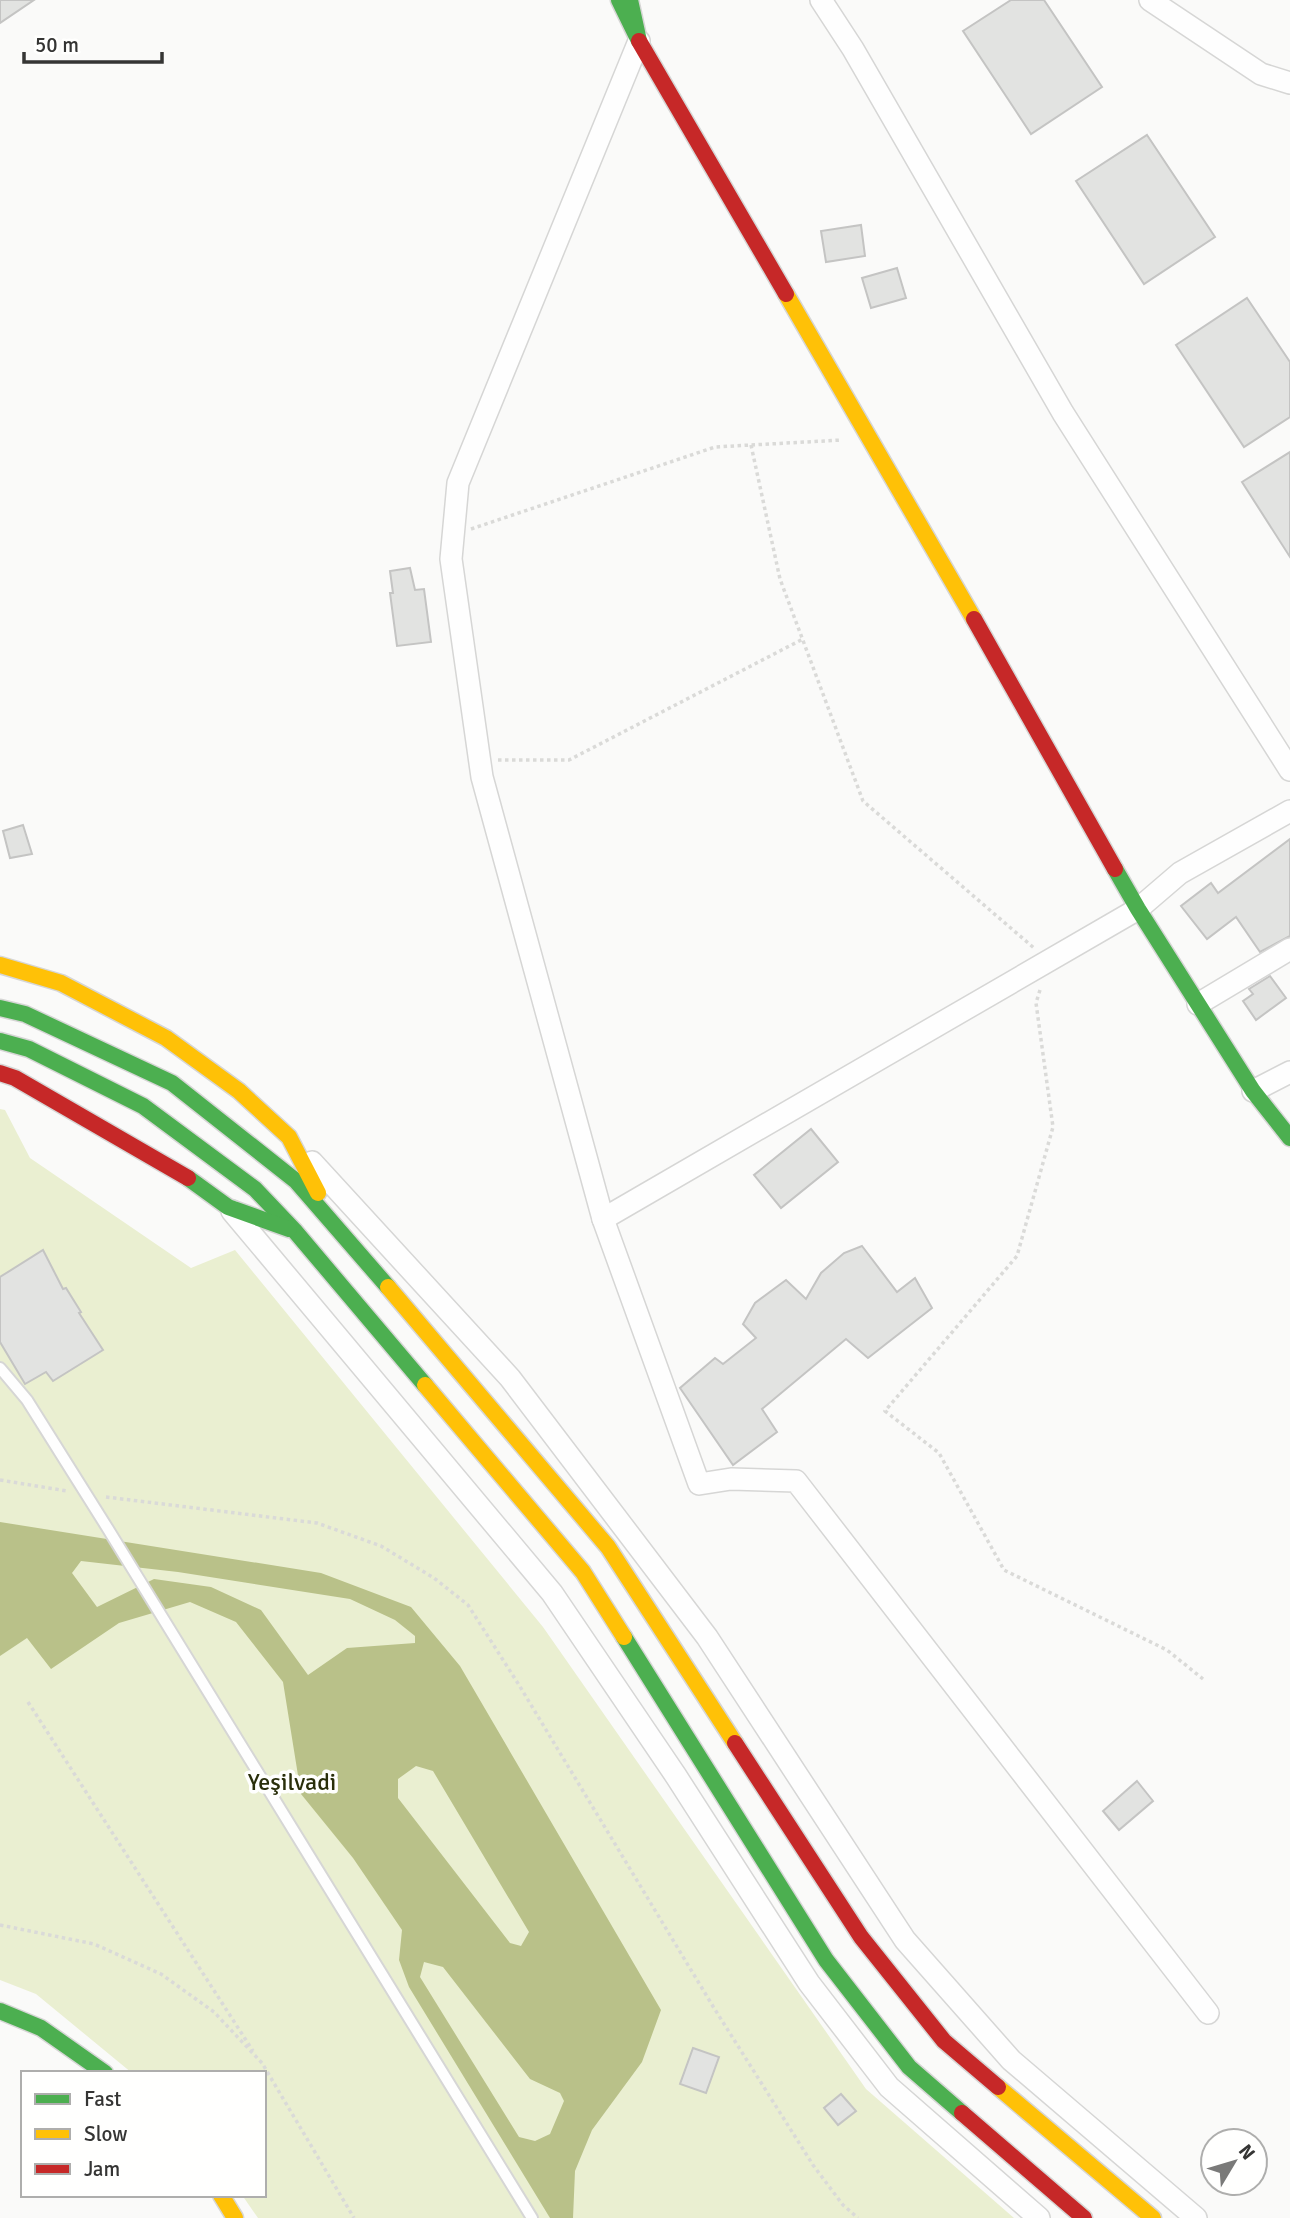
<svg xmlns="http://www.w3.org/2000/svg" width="1290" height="2218" viewBox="0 0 1290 2218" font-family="Signika,sans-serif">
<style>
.green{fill:#eaefd1}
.water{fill:#b9c189;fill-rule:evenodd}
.building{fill:#e2e3e1;stroke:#c4c4c3;stroke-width:2}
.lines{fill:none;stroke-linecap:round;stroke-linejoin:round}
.lane-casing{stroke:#d6d6d5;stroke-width:14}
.street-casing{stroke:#d6d6d5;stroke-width:24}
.fast-casing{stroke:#d6d6d5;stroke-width:19}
.slow-casing{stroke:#d6d6d5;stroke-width:19}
.jam-casing{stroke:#d6d6d5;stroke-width:19}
.path{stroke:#dadad8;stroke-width:3.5;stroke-dasharray:3.5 3.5;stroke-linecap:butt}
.lane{stroke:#fefefe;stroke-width:10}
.street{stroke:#fefefe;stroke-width:21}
.fast{stroke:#4caf50;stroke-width:16}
.slow{stroke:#ffc107;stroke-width:16}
.jam{stroke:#c62828;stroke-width:16}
.labels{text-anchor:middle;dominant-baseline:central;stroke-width:7;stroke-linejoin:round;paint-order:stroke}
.park-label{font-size:24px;fill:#292e0a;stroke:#fffffe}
</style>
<rect width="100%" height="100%" fill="#fafaf9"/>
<!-- green -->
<polygon class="green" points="0,1109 5,1110 30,1158 191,1268 235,1250 543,1627 866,2089 1014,2218 258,2218 242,2195 264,2195 264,2073 132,2073 36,1994 0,1980"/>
<!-- water -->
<path class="water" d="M0 1522 321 1573 411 1607 460 1666 661 2010 642 2062 592 2130 575 2171 573 2218H550L409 1987 399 1960 402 1930 353 1858 301 1794 283 1682 236 1622 190 1602 119 1623 51 1669 27 1638 0 1656ZM81 1561 178 1572 350 1599 395 1620 415 1636V1643L347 1648 308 1675 261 1610 211 1587 154 1579 97 1607 72 1573ZM416 1766 433 1771 529 1932 521 1946 510 1943 398 1798V1779ZM424 1962 443 1967 530 2079 560 2093 564 2101 550 2134 535 2141 519 2137 420 1977Z"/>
<!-- building -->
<g class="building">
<polygon points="0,0 34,0 0,23"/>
<polygon points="1011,0 1044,0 1102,87 1031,134 963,31"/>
<polygon points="1147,135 1215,237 1144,284 1076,181"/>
<polygon points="861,225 865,256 826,262 821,231"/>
<polygon points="897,268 906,298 871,308 862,278"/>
<polygon points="1247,298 1290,362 1290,417 1244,447 1176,345"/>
<polygon points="1290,452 1290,557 1242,482"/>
<polygon points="410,568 415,590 424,589 431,642 397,646 390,593 393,593 390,571"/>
<polygon points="23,825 32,854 10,858 3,831"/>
<polygon points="1290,839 1290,936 1260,952 1236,917 1207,939 1181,906 1211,883 1218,893"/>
<polygon points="1270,976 1286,998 1256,1020 1243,1001 1253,994 1249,989"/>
<polygon points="811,1129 838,1162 781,1208 754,1175"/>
<polygon points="862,1246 897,1292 915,1278 932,1308 868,1358 846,1339 762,1409 777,1432 733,1465 680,1388 715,1358 723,1364 756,1338 743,1324 755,1303 786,1280 806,1299 821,1273 844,1253"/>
<polygon points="43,1250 63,1289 66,1288 81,1312 79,1313 103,1350 53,1381 46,1372 25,1384 0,1342 0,1277"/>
<polygon points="1137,1781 1153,1801 1119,1830 1103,1811"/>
<polygon points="693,2048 719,2057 706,2093 680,2084"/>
<polygon points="841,2094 856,2111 838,2125 824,2108"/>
</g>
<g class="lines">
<!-- lane casing -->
<g class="lane-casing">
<polyline id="lane" points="0,1368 27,1400 108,1529 532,2218"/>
</g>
<!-- street casing -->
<g class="street-casing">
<g id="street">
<polyline points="821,0 853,49 1063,413 1290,770"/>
<polyline points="1150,0 1261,74 1290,83"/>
<polyline points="639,41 458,483 451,559 482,777 603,1219 699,1484 731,1479 796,1481 1208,2013"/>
<polyline points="1198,1004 1290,949"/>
<polyline points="1253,1091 1290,1072"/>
<polyline points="312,1162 510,1378 707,1637 905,1940 1011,2060 1196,2218"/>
<polyline points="232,1211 552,1593 676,1776 809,1983 889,2087 1039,2218"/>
<polyline points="603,1219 1138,909 1180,873 1290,811"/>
</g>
</g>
<!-- fast casing -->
<g class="fast-casing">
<g id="fast">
<polyline points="619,0 639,41 630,0"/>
<polyline points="1115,869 1138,909 1253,1091 1290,1138"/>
<polyline points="0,1008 25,1014 172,1083 296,1181 388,1287"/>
<polyline points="0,1041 29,1049 143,1106 255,1189 294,1230 425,1385"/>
<polyline points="188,1178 228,1207 289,1229"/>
<polyline points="624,1637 826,1960 909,2067 962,2113"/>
<polyline points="0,2011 41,2028 105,2073"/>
</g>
</g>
<!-- slow casing -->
<g class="slow-casing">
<g id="slow">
<polyline points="786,294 974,619"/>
<polyline points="0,965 61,983 166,1038 239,1091 289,1137 318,1193"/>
<polyline points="388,1287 608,1547 735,1743"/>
<polyline points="425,1385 583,1572 624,1637"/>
<polyline points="998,2087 1153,2218"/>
<polyline points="221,2195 235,2218"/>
</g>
</g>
<!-- jam casing -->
<g class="jam-casing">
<g id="jam">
<polyline points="639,41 786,294"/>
<polyline points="974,619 1115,869"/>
<polyline points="0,1073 15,1078 188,1178"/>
<polyline points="735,1743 861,1937 944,2041 998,2087"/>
<polyline points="962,2113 1084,2218"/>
</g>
</g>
<!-- path -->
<g class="path">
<polyline points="751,445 780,579 863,801 1034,948"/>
<polyline points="471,529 715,447 842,440"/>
<polyline points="498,760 569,760 803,639"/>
<polyline points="1040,990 1036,1003 1053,1127 1017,1256 885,1411 939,1453 1004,1570 1167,1650 1203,1679"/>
<polyline points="0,1480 67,1491"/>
<polyline points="106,1497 317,1523 381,1546 434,1578 468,1605 519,1685 714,2008 813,2165 843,2205 858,2218"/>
<polyline points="28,1702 253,2051"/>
<polyline points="0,1925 94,1944 161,1974 214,2012 262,2063 354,2218"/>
</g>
<!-- lane -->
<use href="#lane" class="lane"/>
<!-- street -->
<use href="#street" class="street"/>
<!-- fast -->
<use href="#fast" class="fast"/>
<!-- slow -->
<use href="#slow" class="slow"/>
<!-- jam -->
<use href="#jam" class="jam"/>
</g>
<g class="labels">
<!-- park labels -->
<g class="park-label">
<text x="292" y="1782">Yeşilvadi</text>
</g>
</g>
<!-- legend -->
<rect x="21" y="2071" width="245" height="126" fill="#fffffe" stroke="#aeaead" stroke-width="2"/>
<rect x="35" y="2094" width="35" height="10" fill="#4caf50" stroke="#aeaead" stroke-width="2"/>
<text x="84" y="2106" font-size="21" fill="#353534">Fast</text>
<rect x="35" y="2129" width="35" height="10" fill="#ffc107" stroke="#aeaead" stroke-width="2"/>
<text x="84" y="2141" font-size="21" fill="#353534">Slow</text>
<rect x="35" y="2164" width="35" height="10" fill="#c62828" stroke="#aeaead" stroke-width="2"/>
<text x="84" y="2176" font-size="21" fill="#353534">Jam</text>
<!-- north arrow -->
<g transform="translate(1234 2162) rotate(52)"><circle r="33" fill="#fffffe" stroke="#aeaead" stroke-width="2"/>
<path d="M0-5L12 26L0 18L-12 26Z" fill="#7a7a79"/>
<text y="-10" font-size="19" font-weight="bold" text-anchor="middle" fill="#353534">N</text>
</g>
<!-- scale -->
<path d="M24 52v10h138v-10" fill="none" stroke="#353534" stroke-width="3.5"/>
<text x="35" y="52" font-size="21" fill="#353534" stroke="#fffffe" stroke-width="5" paint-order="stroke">50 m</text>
</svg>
